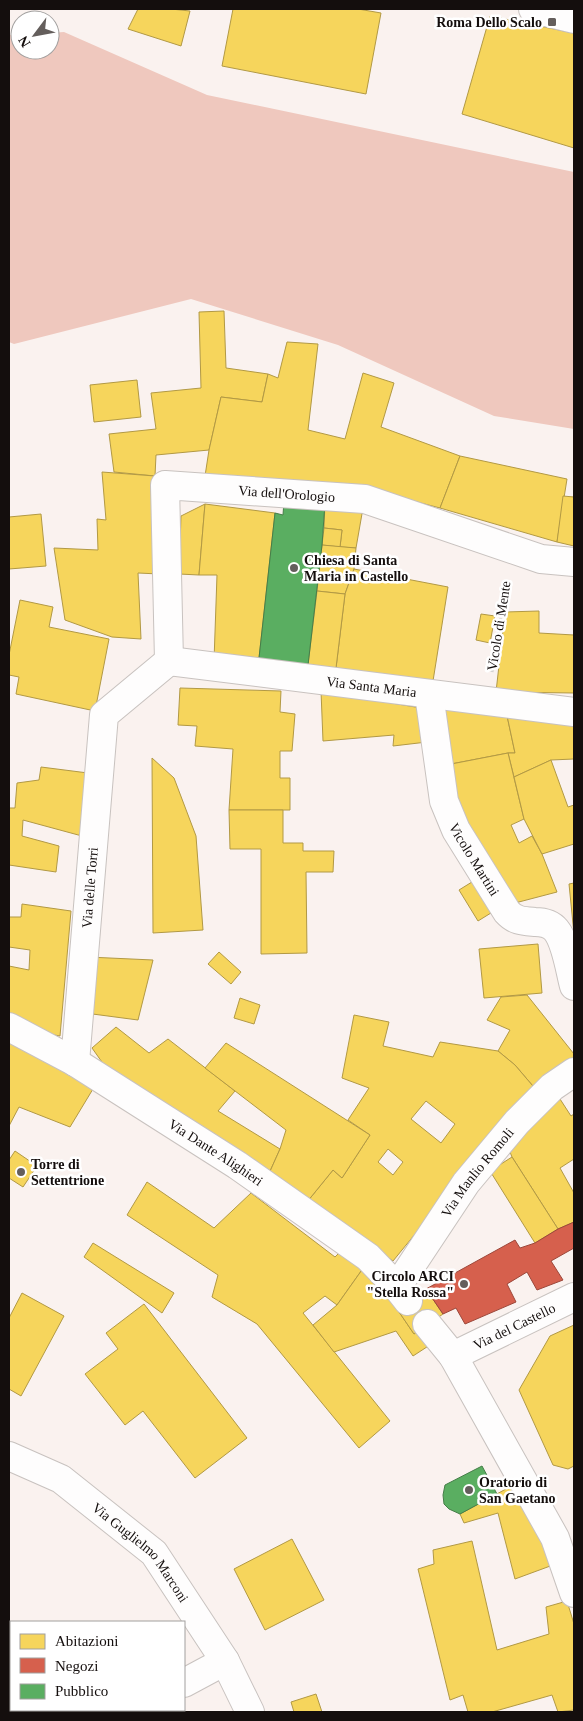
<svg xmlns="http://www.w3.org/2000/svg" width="583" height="1721" viewBox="0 0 583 1721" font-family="Georgia,serif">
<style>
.forest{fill:#efc8be}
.homes{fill:#f6d55c;stroke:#b29944;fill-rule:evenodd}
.shops{fill:#d6604d;stroke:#9c473a}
.public{fill:#5aae61;stroke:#457e48}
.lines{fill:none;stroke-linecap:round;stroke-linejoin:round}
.minor-casing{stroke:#c8c2bf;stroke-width:30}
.secondary-casing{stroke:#c8c2bf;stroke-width:30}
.path{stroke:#d3d1d0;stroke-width:3;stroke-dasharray:2.5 4;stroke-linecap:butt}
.minor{stroke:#fefdfd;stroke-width:28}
.secondary{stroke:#fefdfd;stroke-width:28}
.poi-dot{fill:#645e5c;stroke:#fff;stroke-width:2}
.labels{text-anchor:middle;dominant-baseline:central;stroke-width:5;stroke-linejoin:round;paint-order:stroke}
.poi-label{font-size:14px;font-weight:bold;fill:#140e0d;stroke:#fff;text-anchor:start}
.street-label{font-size:14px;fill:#140e0d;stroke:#fff}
</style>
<rect width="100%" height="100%" fill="#faf2ef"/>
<!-- forest -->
<polygon class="forest" points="64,32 207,95 574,172 574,429 494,416 338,345 191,299 14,344 9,342 9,35 20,35 20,50 50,50 50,33"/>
<!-- homes -->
<g class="homes">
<polygon points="138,9 171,9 190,11 181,46 128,29"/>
<polygon points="233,9 358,9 381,13 366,94 222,66"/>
<polygon points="490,16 574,33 574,148 462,114"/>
<polygon points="224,311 226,368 268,374 262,402 221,397 209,450 156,455 155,476 114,472 109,434 156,429 151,393 201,388 199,312"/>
<polygon points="287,342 318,344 308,430 345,439 363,373 394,383 381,427 460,456 440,508 367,489 205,476 209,450 221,397 262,402 268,374 278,378"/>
<polygon points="137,380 141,417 94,422 90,385"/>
<polygon points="460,456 567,479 557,542 440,508"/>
<polygon points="102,472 155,476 159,574 138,573 141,639 112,637 65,620 54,548 98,550 97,519 106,520"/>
<polygon points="563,496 574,497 574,546 557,542"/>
<polygon points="325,503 363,508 356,548 340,547 342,530 324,528"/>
<polygon points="205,504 199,575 179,574 181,516"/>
<polygon points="205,504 275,513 259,658 240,656 241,664 214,661 217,575 199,575"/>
<polygon points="41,514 46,566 9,569 9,517"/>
<polygon points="324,528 342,530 340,547 322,545"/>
<polygon points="322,545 356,548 354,569 345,594 317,591"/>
<polygon points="354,569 448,587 433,681 336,668 345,594"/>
<polygon points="317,591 345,594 336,668 308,665"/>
<polygon points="20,600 53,607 49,627 109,639 95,711 16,694 19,677 9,675 9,655"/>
<polygon points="539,611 539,633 574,635 574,693 496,692 505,612"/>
<polygon points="481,614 495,616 490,643 476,640"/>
<polygon points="180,688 281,691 280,712 295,714 292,751 280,751 280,778 290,778 290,810 229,810 233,749 195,746 197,726 178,725"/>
<polygon points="321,691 427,709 427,742 393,746 394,735 323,741"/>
<polygon points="436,701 506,711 515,753 508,753 446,765"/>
<polygon points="506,711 574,722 574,759 551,760 514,777 508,753 515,753"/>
<polygon points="508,753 524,819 511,825 519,843 532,836 542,854 557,892 515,903 458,814 446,765"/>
<polygon points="152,758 174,778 196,836 203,930 153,933"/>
<polygon points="551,760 568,807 574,805 574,844 542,854 524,819 514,777"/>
<polygon points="41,767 88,773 82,836 23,820 22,836 59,846 56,872 9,865 9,808 15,808 17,783 39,780"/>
<polygon points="229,810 283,810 283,843 303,843 303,851 334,851 333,872 306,872 307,953 261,954 261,849 230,849"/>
<polygon points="480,877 499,908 478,921 459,890"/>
<polygon points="574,883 574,934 569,884"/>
<polygon points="22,904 71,911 60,1036 31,1031 9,1015 9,966 29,970 30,950 9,947 9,917 21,917"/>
<polygon points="538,944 542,993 484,998 479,949"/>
<polygon points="219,952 241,972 231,984 208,964"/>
<polygon points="88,957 153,960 138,1020 85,1013"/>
<polygon points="527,995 574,1054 574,1060 538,1092 515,1065 498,1051 510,1030 487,1020 501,997"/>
<polygon points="240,998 260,1005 254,1024 234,1018"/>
<path d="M354 1015 389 1022 383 1046 433 1057 440 1042 498 1051 515 1065 538 1092 469 1168 393 1261 307 1202 333 1170 342 1178 370 1135 348 1120 369 1088 342 1078ZM426 1101 455 1124 441 1143 411 1119ZM388 1149 403 1162 393 1175 378 1162Z"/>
<polygon points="116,1027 149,1053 168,1039 235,1091 218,1111 280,1149 267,1178 109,1072 92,1048"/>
<polygon points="9,1036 96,1084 70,1127 19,1107 9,1126"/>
<polygon points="226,1043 370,1135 342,1178 333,1170 307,1202 267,1178 280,1149 286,1130 205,1068"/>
<polygon points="560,1099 571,1116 574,1114 574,1159 560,1168 574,1193 574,1222 558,1229 512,1157 508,1147 518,1129"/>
<polygon points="15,1151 37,1166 23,1187 9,1178 9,1160"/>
<polygon points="512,1157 558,1229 535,1243 490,1171"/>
<polygon points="147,1182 214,1228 251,1193 335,1257 341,1251 364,1267 337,1305 325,1296 303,1313 390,1421 359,1448 257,1324 212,1297 218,1275 127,1215"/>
<polygon points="93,1243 174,1293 162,1313 84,1257"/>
<polygon points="364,1267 397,1309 414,1334 419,1330 433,1343 413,1356 396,1331 334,1352 313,1325 337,1305"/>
<polygon points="426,1289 443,1314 414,1334 397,1309"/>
<polygon points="22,1293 64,1316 21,1396 9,1389 9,1318"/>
<polygon points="144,1304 247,1438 195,1478 143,1411 125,1425 85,1374 118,1349 106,1333"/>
<polygon points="574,1325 574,1466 568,1469 553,1465 519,1390 550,1336"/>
<polygon points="517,1483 553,1565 515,1579 498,1513 464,1523 460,1514"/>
<polygon points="292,1539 324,1600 265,1630 234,1569"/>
<polygon points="472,1541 497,1650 549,1634 546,1607 567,1601 574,1624 574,1710 558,1712 552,1695 492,1712 468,1712 463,1695 450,1700 418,1569 434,1564 433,1550"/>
<polygon points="316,1694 322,1712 294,1712 291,1702"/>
</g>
<!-- shops -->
<polygon class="shops" points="574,1222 574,1248 551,1261 563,1280 537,1290 527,1272 507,1284 516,1302 465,1324 456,1308 443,1314 426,1289 515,1240 520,1248 535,1243 558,1229"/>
<!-- public -->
<g class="public">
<polygon points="284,501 325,503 322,545 308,665 259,658 275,513 283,515"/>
<polygon points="482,1466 497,1494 460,1514 449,1509 444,1504 443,1495 445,1485"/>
</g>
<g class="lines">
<!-- minor casing -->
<g class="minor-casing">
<g id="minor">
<path id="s1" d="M169 661 165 485 365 499 541 559 574 562"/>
<path id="s2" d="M169 661 574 712"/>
<path id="s3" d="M429 694 444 801 456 830 507 912C515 921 523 921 535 922 543 922 551 924 556 930 566 942 570 971 574 986"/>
<path id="s4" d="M9 1027 75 1062 237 1165 368 1257 397 1287 408 1301"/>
<path id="s5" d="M75 1062 104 715 169 661"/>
<path id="s6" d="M397 1287 466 1183 517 1122 552 1087 574 1072"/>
<polyline points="427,1324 453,1356 555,1538 574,1593"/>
<path id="s7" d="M453 1356 574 1297"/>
<path id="s8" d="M9 1456 61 1479 154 1553 225 1661 250 1712"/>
<polyline points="184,1683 225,1661"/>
<polyline points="130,1712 135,1710"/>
</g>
</g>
<!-- secondary casing -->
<g class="secondary-casing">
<polyline id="secondary" points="533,9 574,19"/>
</g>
<!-- path -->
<polyline class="path" points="492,672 507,580"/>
<!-- minor -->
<use href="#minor" class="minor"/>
<!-- secondary -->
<use href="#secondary" class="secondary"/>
</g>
<!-- markers -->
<g class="poi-dot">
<rect x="547" y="17" width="10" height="10" rx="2.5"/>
<circle cx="294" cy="568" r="5"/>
<circle cx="21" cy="1172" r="5"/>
<circle cx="464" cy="1284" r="5"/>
<circle cx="469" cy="1490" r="5"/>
</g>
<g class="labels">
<!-- poi labels -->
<g class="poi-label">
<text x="542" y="22" text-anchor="end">Roma Dello Scalo</text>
<text x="304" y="560">Chiesa di Santa<tspan x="304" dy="16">Maria in Castello</tspan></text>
<text x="31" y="1164">Torre di<tspan x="31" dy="16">Settentrione</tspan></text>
<text x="454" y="1276" text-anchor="end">Circolo ARCI<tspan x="454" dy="16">"Stella Rossa"</tspan></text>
<text x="479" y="1482">Oratorio di<tspan x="479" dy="16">San Gaetano</tspan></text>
</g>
<!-- street labels -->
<g class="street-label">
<text stroke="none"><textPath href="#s1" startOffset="298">Via dell'Orologio</textPath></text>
<text transform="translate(499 626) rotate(-81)">Vicolo di Mente</text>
<text stroke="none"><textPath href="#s2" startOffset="204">Via Santa Maria</textPath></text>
<text stroke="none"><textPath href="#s3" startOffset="174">Vicolo Martini</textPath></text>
<text stroke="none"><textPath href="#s5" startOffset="175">Via delle Torri</textPath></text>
<text stroke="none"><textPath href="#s4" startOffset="242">Via Dante Alighieri</textPath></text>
<text stroke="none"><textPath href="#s6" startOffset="140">Via Manlio Romoli</textPath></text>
<text stroke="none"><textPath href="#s7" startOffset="68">Via del Castello</textPath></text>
<text stroke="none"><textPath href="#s8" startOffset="166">Via Guglielmo Marconi</textPath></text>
</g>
</g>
<!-- border -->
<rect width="583" height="1721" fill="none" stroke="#140e0d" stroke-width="20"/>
<!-- legend -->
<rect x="10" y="1621" width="175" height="90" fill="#ffffff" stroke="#a19f9e"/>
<rect x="20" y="1634" width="25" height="15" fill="#f6d55c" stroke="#a19f9e"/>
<text x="55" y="1646" font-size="15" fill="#140e0d">Abitazioni</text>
<rect x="20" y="1658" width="25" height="15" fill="#d6604d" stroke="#a19f9e"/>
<text x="55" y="1671" font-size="15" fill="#140e0d">Negozi</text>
<rect x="20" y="1684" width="25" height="15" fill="#5aae61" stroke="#a19f9e"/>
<text x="55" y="1696" font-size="15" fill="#140e0d">Pubblico</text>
<!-- north arrow -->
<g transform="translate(35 35) rotate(238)"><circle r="24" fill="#ffffff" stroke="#a19f9e"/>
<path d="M0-4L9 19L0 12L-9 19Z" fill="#645e5c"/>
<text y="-8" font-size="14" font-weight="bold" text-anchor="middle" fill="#140e0d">N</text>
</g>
</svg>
